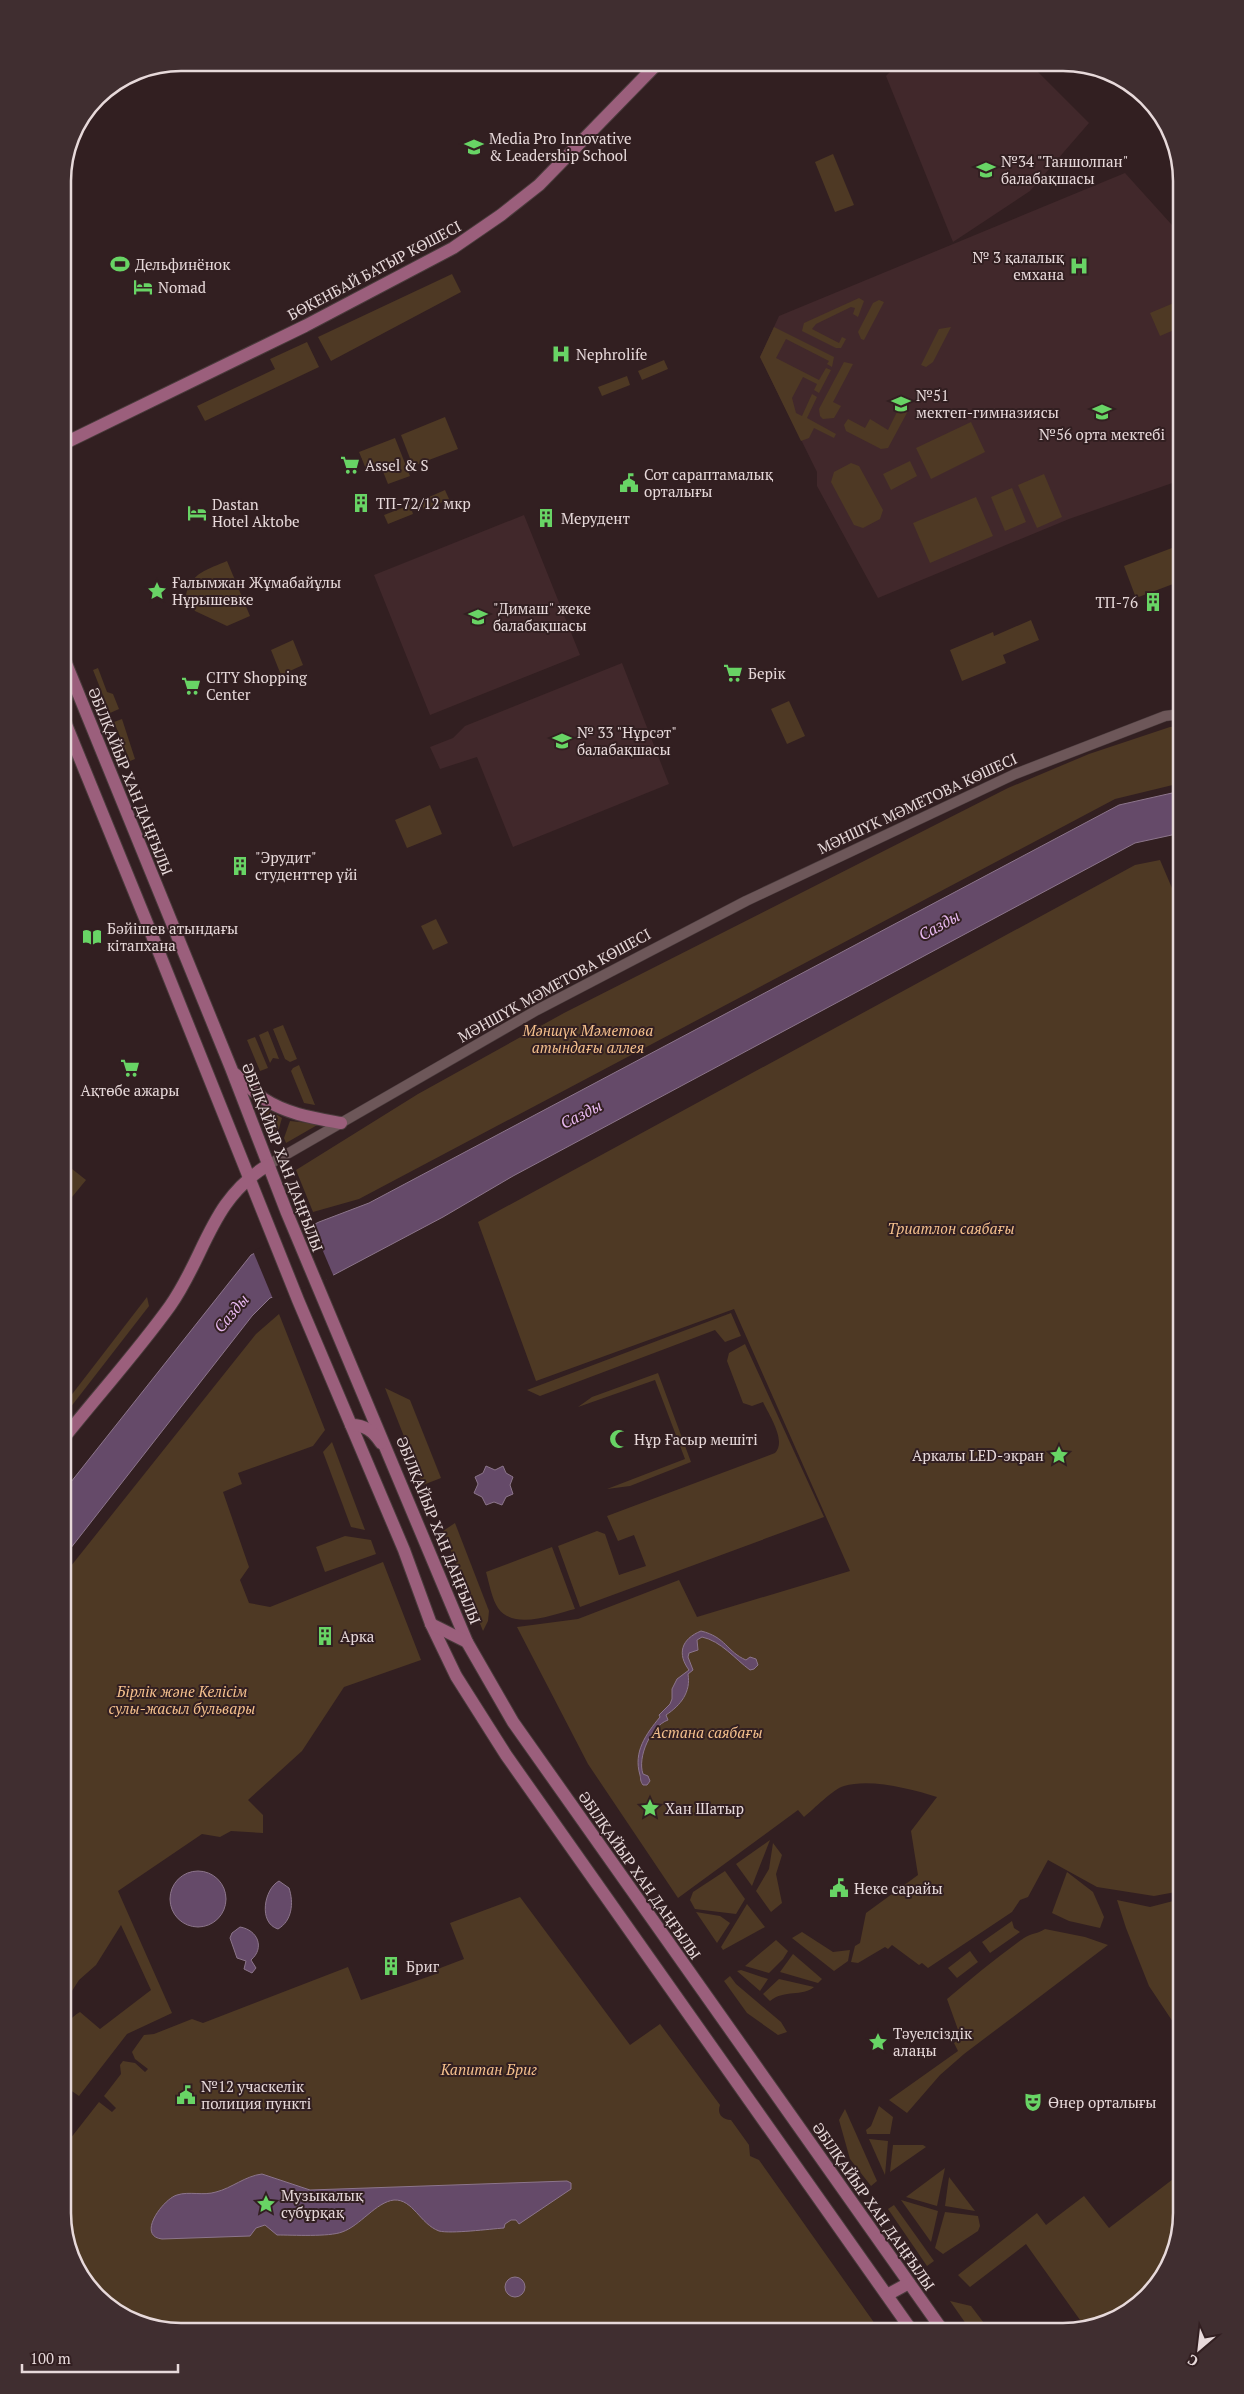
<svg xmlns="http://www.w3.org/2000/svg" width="1244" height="2394" viewBox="0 0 1244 2394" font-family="'PT Serif',serif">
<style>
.built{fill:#41282b}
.green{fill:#4e3924}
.water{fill:#654a69;stroke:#8c758b}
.pier{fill:#321f21}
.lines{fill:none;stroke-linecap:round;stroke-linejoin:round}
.minor-casing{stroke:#4a3b3c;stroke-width:11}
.major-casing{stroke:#4a3b3c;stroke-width:14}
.minor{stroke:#6d5759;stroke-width:10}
.major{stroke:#9b5f7c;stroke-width:12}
.labels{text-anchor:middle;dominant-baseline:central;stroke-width:4;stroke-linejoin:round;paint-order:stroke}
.poi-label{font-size:15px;fill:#e7d9da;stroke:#321f21;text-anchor:start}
.street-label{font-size:15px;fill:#e7d9da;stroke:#321f21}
.park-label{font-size:15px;font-style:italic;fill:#f5c08d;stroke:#321f21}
.water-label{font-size:16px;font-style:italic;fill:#e7b8ef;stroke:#321f21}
.rim{fill:none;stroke:#e7d9da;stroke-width:2.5}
</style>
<rect width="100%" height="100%" fill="#321f21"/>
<!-- built -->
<g class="built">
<polygon points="899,63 1029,63 1089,123 1030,191 953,242 886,76"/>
<polygon points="1125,173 1181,235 1181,480 1069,519 878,598 817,486 817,472 760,357 779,316"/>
<polygon points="524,515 580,655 430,715 374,575"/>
<polygon points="622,663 669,784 513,847 477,757 440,769 430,747 453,738 465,726"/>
</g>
<!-- green -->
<g class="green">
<polygon points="833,154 854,205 835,212 815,162"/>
<polygon points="452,274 461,292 331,361 318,337"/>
<polygon points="859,298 864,301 858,317 853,314 855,308 851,307 816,324 812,329 839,343 842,337 846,339 841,348 836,348 802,331 804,323"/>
<polygon points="879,300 884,302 864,340 861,339 858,332 873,303"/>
<polygon points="1181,300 1181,327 1160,336 1150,313"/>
<polygon points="774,327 834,357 832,367 827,364 829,361 786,339 776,358 819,380 826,368 831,370 819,393 814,390 817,384 803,377 792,398 796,413 802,416 812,394 817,397 807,418 836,434 834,438 814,428 809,438 801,441 760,357"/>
<polygon points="951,327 933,362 926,367 921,365 939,329"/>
<polygon points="307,342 319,367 205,421 197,406 275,369 270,359"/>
<polygon points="664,360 668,369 642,380 638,371"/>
<polygon points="844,362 853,364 833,402 841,406 834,418 823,419 820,416 819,409"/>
<polygon points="627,376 630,385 602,396 598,387"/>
<polygon points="904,398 909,403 909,409 888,448 881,449 846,431 844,425 848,419 865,428 870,419 888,430"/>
<polygon points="445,417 458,449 413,466 401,435"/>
<polygon points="971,422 985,452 931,479 916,448"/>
<polygon points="395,438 410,476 388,484 380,464 366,469 359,452"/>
<polygon points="910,461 917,476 891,490 883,474"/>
<polygon points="851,463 859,466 883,510 880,519 863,528 854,525 831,482 834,472"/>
<polygon points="1044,474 1062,517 1037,528 1018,485"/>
<polygon points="1012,488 1026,522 1005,531 991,497"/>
<polygon points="445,490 449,499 424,510 420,501"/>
<polygon points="976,497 993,536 930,563 913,523"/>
<polygon points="410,505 413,514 388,524 384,515"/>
<polygon points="1172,548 1181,571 1181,581 1136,598 1124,566"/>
<path d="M227 561 250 616 227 626 195 611 186 595C190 573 209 569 227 561Z"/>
<polygon points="1031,620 1039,640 1003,655 1006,663 962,681 950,650 993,632 994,636"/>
<polygon points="293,640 303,665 281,675 271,650"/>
<polygon points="98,668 107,692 113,694 119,709 110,713 93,670"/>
<polygon points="789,701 805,736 787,744 771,709"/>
<polygon points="122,719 135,759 130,761 114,722"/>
<polygon points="1181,726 1181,783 1115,799 359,1199 313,1212 296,1170 418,1094 564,1013 1008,788 1089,754 1170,727"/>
<polygon points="430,805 442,834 407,848 395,820"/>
<path d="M1160 860 1181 909V1891L1154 1896 1097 1887 1048 1860 1028 1897 1020 1900 1012 1912 928 1968 922 1963 919 1965 892 1945 888 1949 885 1947 858 1963 851 1962 855 1946 860 1943 866 1913 918 1875 911 1831 937 1797C912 1789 870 1778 844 1786 833 1789 814 1809 804 1817L798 1810 678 1898 588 1764 517 1627 578 1619 679 1580 697 1617 850 1571 734 1309 536 1381 478 1222 1135 865Z"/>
<polygon points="436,919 448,943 433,950 421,926"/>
<polygon points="283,1025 297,1059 290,1062 285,1059 273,1029"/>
<polygon points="268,1031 279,1059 273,1058 270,1063 259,1035"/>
<polygon points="255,1037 268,1068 260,1071 247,1040"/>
<polygon points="299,1065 315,1105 304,1103 291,1071 293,1068"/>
<polygon points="258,1103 282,1118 278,1132 279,1142 273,1139"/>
<polygon points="290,1121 319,1124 286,1143 284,1138"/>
<polygon points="67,1165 86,1180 63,1208 63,1170"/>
<polygon points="147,1297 149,1306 63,1417 63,1406"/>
<polygon points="731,1313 741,1336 725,1342 715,1330 540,1396 527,1390"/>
<path d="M279 1314 325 1430 313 1446 238 1473 242 1484 223 1492 249 1567 240 1580 249 1603 270 1607 383 1562 421 1660 344 1687 302 1751 248 1800 263 1815V1833L231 1831 220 1837 202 1834 118 1891 172 2013 127 2034 79 2096 63 2085C63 2061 55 2025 80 2012L100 2029 151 1990 121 1925 96 1965 79 1980 63 2005V1576L256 1334Z"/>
<path d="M745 1344 824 1517 580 1607 558 1546 597 1531 605 1534 619 1575 646 1566 634 1535 618 1541 607 1516 775 1453C787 1441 769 1415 763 1402L752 1406 743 1403 727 1361 729 1353Z"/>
<polygon points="658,1373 691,1462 630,1486 607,1489 685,1459 655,1380 578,1407 592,1397"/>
<polygon points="385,1388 410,1400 441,1478 423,1485"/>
<polygon points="332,1442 365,1530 351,1527 323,1452"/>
<polygon points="455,1523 489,1611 488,1621 483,1631 443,1531"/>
<polygon points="345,1536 371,1540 376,1554 325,1572 316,1547"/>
<path d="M552 1547 575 1609C554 1614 514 1631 498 1608 492 1599 489 1583 486 1572Z"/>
<polygon points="770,1840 752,1886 736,1864"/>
<polygon points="773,1843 782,1855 776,1874 782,1903 771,1912 756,1891 769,1869"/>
<polygon points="725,1871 745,1899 736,1914 695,1909 690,1900 693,1892"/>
<polygon points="1067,1872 1093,1892 1104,1917 1100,1928 1069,1921 1052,1913"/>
<path d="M520 1897 630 2045 660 2024 720 2105C717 2113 721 2119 731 2120L749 2145 750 2156 759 2160 880 2331H174L115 2311 71 2258 63 2213V2148L99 2102 112 2112 116 2108 104 2096 121 2074 120 2065 123 2061 135 2063 145 2072 148 2069 135 2059 132 2052 144 2035 154 2034 192 2019 203 2023 348 1967 361 2000 436 1974 435 1970 464 1959 450 1923Z"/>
<polygon points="1181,1899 1181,2034 1149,1986 1126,1928 1117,1900 1150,1907"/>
<polygon points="747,1904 765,1927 723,1950 721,1947"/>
<polygon points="696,1912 720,1916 730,1923 717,1943"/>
<polygon points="1012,1921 1014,1928 1020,1932 990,1953 982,1942"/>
<path d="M1045 1929 1085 1937 1108 1945 964 2054 940 2075 907 2113 889 2100 958 2051 954 2043 961 2038 947 1999C972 1978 997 1957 1024 1938 1031 1933 1038 1934 1045 1929Z"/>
<polygon points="802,1932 833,1952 850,1950 848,1961 834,1971 792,1938"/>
<polygon points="776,1940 788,1951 783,1959 769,1973 745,1966"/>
<polygon points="970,1951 978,1962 957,1978 948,1968"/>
<polygon points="793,1954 822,1979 818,1983 780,1972"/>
<polygon points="741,1970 768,1979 760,1991 737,1971"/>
<polygon points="730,1976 736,1984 781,2022 787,2032 778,2035 747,2013 724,1981"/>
<path d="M779 1979 814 1987C802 1997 785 1989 770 2001L763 1994Z"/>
<polygon points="879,2106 893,2117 890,2134 867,2134 866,2130 871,2126"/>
<polygon points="845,2109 877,2181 871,2186 850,2159 839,2120"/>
<polygon points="869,2139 888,2141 885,2175"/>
<polygon points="893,2145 923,2145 926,2147 890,2172"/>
<polygon points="945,2168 937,2206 906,2197"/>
<polygon points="1181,2173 1181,2213 1161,2279 1108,2323 1085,2327 1026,2244 970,2287 958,2275 1037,2213 1046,2225 1084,2196 1109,2228"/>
<polygon points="949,2177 975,2211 945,2206"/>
<polygon points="901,2200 938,2211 931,2242"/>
<polygon points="894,2205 934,2261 927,2266 888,2209"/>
<polygon points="945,2212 978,2216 980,2226 978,2231 943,2254 935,2248"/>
<polygon points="950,2301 971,2306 990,2331 971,2331"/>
</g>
<!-- water -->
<g class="water">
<polygon points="1181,791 1181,833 1135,843 513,1176 443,1217 326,1279 270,1298 252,1316 63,1558 63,1492 251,1255 319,1222 369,1203 1119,805"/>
<polygon points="486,1466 495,1470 503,1466 506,1473 513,1477 510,1485 513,1494 506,1497 502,1505 494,1502 486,1505 482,1497 474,1493 478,1484 475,1477 483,1473"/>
<path d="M701 1631C726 1637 727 1652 746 1660L750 1657 756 1659 758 1665 754 1669 750 1670C735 1659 721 1641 702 1637L697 1640 698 1650 689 1653 688 1657 693 1670 688 1674C691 1692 681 1705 666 1715L668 1720C651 1726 637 1757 643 1774L648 1776 650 1781 647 1785H643C640 1781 641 1779 640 1775 633 1752 646 1734 660 1717L659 1715 670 1704 672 1699V1689L677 1679 689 1670C677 1654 681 1639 701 1631Z"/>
<circle cx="198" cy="1899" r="28"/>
<path d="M279 1881 289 1888C294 1903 292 1921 278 1929 258 1923 264 1889 279 1881Z"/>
<path d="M240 1927C258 1930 265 1948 251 1960L256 1968 252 1973 244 1969 246 1961 237 1958 230 1938 232 1933Z"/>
<path d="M262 2174 310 2190 567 2181 571 2183V2189L519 2224 516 2220H511L505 2224 504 2228C490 2229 451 2234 439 2231 420 2224 413 2199 394 2200 376 2202 360 2226 342 2232 329 2237 293 2235 277 2235L265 2225 256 2228 250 2236 162 2239C136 2236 163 2199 177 2195 189 2191 203 2196 216 2192 232 2188 245 2176 262 2174Z"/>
<circle cx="515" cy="2287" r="10"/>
</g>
<!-- pier -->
<polygon class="pier" points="311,1223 334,1277 273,1299 253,1251"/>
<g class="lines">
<!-- minor casing -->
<g class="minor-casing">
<polyline id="minor" points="268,1165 537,1010 746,901 1015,774 1165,716 1181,714"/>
</g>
<!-- major casing -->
<g class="major-casing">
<g id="major">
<polyline points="63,444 305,326 453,248 501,215 539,185 658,63"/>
<polyline points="63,656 231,1068 287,1213 467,1642 513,1722 943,2331"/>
<polyline points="63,717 160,955 298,1300 404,1550 431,1624 456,1676 506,1755 912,2331"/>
<path d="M235 1074C244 1082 253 1092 264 1099 287 1114 314 1118 341 1123"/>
<path d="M351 1425C365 1425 373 1431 381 1443"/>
<path d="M63 1439C98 1395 137 1352 170 1306 206 1255 210 1200 268 1165"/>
<polyline points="431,1624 467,1642"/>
<polyline points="887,2295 909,2283"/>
</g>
</g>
<!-- minor -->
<use href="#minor" class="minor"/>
<!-- major -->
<use href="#major" class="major"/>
</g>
<!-- icons -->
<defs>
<g id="school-bare" transform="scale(1.5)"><path d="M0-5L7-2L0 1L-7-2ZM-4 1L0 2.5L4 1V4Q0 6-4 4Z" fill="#68d465" stroke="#321f21" stroke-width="2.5" paint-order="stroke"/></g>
<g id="stadium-bare" transform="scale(1.5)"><path d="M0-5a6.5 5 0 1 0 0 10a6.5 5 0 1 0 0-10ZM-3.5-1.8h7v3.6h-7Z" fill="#68d465" stroke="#321f21" stroke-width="2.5" paint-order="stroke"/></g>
<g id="hospital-bare" transform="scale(1.5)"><path d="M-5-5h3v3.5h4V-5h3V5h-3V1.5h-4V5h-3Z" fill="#68d465" stroke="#321f21" stroke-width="2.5" paint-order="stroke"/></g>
<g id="hotel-bare" transform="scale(1.5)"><path d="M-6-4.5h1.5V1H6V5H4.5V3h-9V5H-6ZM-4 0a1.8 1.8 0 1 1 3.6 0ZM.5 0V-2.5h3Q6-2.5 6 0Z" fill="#68d465" stroke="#321f21" stroke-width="2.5" paint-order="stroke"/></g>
<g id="supermarket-bare" transform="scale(1.5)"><path d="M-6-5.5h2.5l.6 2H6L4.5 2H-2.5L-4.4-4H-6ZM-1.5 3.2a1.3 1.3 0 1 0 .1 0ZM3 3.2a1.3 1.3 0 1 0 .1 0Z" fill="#68d465" stroke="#321f21" stroke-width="2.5" paint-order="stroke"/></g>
<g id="civic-bare" transform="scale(1.5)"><path d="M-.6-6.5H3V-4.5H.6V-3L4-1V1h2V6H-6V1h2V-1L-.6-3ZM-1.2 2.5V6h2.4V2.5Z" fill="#68d465" stroke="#321f21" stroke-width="2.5" paint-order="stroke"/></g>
<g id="building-bare" transform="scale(1.5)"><path d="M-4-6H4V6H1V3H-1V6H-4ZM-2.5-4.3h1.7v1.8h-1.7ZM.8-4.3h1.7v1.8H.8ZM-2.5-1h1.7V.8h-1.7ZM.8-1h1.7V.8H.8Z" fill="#68d465" stroke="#321f21" stroke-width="2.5" paint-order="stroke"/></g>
<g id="sight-bare" transform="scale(1.5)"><path d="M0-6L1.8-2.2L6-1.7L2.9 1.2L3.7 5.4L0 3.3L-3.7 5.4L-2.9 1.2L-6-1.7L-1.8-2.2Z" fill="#68d465" stroke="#321f21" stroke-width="2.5" paint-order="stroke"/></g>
<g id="library-bare" transform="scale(1.5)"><path d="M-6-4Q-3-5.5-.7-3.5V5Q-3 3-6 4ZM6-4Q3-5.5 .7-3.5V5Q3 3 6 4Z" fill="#68d465" stroke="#321f21" stroke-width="2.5" paint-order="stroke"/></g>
<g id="mosque-bare" transform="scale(1.5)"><path d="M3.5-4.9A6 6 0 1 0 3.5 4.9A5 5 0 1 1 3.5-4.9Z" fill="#68d465" stroke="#321f21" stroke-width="2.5" paint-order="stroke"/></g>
<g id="theatre-bare" transform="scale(1.5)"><path d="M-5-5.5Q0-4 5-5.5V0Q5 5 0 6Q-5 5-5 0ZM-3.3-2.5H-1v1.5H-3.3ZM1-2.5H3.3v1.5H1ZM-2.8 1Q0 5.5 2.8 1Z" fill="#68d465" stroke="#321f21" stroke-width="2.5" paint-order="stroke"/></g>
</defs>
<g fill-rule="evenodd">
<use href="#school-bare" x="474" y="147"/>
<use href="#school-bare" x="986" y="170"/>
<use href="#stadium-bare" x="120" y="264"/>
<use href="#hospital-bare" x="1079" y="266"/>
<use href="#hotel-bare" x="143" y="287"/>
<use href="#hospital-bare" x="561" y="354"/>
<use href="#school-bare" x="901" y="404"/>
<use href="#school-bare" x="1102" y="412"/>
<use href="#supermarket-bare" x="350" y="465"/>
<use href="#civic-bare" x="629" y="483"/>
<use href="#building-bare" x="361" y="503"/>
<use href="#hotel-bare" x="197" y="513"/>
<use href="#building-bare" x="546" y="518"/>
<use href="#sight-bare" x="157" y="591"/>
<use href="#building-bare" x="1153" y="602"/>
<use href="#school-bare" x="478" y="617"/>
<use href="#supermarket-bare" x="733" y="673"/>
<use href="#supermarket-bare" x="191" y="686"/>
<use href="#school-bare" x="562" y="741"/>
<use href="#building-bare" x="240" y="866"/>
<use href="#library-bare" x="92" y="937"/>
<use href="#supermarket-bare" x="130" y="1068"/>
<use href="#mosque-bare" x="619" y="1439"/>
<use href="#sight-bare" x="1059" y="1455"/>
<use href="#building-bare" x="325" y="1636"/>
<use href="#sight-bare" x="650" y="1808"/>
<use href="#civic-bare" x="839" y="1888"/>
<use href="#building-bare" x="391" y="1966"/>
<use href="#sight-bare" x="878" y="2042"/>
<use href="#civic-bare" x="186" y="2095"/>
<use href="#theatre-bare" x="1033" y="2102"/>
<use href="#sight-bare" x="266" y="2204"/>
</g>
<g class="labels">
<!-- poi labels -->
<g class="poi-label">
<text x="489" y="138">Media Pro Innovative<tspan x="489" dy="17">&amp; Leadership School</tspan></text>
<text x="1001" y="161">№34 "Таншолпан"<tspan x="1001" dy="17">балабақшасы</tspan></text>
<text x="1064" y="257" text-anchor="end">№ 3 қалалық<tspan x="1064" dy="17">емхана</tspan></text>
<text x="135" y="264">Дельфинёнок</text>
<text x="158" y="287">Nomad</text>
<text x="576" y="354">Nephrolife</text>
<text x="916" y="395">№51<tspan x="916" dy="17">мектеп-гимназиясы</tspan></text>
<text x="1102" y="434" text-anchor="middle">№56 орта мектебі</text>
<text x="365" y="465">Assel &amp; S</text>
<text x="644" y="474">Сот сараптамалық<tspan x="644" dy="17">орталығы</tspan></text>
<text x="376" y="503">ТП-72/12 мкр</text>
<text x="212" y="504">Dastan<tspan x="212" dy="17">Hotel Aktobe</tspan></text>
<text x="561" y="518">Мерудент</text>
<text x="172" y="582">Ғалымжан Жұмабайұлы<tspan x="172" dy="17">Нұрышевке</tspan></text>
<text x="1138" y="602" text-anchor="end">ТП-76</text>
<text x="493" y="608">"Димаш" жеке<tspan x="493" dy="17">балабақшасы</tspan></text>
<text x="748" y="673">Берік</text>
<text x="206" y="677">CITY Shopping<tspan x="206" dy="17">Center</tspan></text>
<text x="577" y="732">№ 33 "Нұрсәт"<tspan x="577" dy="17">балабақшасы</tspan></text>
<text x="255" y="857">"Эрудит"<tspan x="255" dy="17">студенттер үйі</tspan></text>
<text x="107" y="928">Бәйішев атындағы<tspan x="107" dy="17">кітапхана</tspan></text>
<text x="130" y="1090" text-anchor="middle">Ақтөбе ажары</text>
<text x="634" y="1439">Нұр Ғасыр мешіті</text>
<text x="1044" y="1455" text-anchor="end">Аркалы LED-экран</text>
<text x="340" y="1636">Арка</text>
<text x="665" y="1808">Хан Шатыр</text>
<text x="854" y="1888">Неке сарайы</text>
<text x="406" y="1966">Бриг</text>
<text x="893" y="2033">Тәуелсіздік<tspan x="893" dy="17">алаңы</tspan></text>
<text x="201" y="2086">№12 учаскелік<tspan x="201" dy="17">полиция пункті</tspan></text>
<text x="1048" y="2102">Өнер орталығы</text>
<text x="281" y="2195">Музыкалық<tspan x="281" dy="17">субұрқақ</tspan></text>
</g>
<!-- street labels -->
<g class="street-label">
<text transform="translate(374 270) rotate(-28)">БӨКЕНБАЙ БАТЫР КӨШЕСІ</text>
<text transform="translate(131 781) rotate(68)">ӘБІЛҚАЙЫР ХАН ДАҢҒЫЛЫ</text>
<text transform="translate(917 803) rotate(-25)">МӘНШҮК МӘМЕТОВА КӨШЕСІ</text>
<text transform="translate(554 985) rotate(-29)">МӘНШҮК МӘМЕТОВА КӨШЕСІ</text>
<text transform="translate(283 1157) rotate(69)">ӘБІЛҚАЙЫР ХАН ДАҢҒЫЛЫ</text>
<text transform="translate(439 1530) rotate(68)">ӘБІЛҚАЙЫР ХАН ДАҢҒЫЛЫ</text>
<text transform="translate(640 1875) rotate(55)">ӘБІЛҚАЙЫР ХАН ДАҢҒЫЛЫ</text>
<text transform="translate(874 2206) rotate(55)">ӘБІЛҚАЙЫР ХАН ДАҢҒЫЛЫ</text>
</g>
<!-- park labels -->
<g class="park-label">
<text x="588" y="1030">Мәншүк Мәметова<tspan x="588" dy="17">атындағы аллея</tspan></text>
<text x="951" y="1228">Триатлон саябағы</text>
<text x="182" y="1691">Бірлік және Келісім<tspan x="182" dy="17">сулы-жасыл бульвары</tspan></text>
<text x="707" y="1732">Астана саябағы</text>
<text x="489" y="2069">Капитан Бриг</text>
</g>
<!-- water labels -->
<g class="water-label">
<text transform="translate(939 925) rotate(-29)">Сазды</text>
<text transform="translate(581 1114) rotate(-27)">Сазды</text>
<text transform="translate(231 1313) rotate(-50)">Сазды</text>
</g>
</g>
<!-- crop -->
<path d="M0 0H1244V2394H0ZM181 71H1063A110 110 0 0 1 1173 181V2213A110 110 0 0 1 1063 2323H181A110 110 0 0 1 71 2213V181A110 110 0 0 1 181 71Z" fill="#402e30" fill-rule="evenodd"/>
<path class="rim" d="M181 71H1063A110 110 0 0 1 1173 181V2213A110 110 0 0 1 1063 2323H181A110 110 0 0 1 71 2213V181A110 110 0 0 1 181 71Z"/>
<!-- north arrow -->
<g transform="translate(1199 2349) rotate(208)" stroke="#321f21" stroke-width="4" paint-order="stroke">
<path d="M0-4L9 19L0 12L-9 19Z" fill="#e7d9da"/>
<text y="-8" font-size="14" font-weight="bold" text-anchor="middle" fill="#e7d9da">С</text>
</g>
<!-- scale -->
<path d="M22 2364v8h156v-8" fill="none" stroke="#e7d9da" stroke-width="2.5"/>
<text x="30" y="2364" font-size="15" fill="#e7d9da" stroke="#321f21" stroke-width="4" paint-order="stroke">100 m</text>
</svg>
